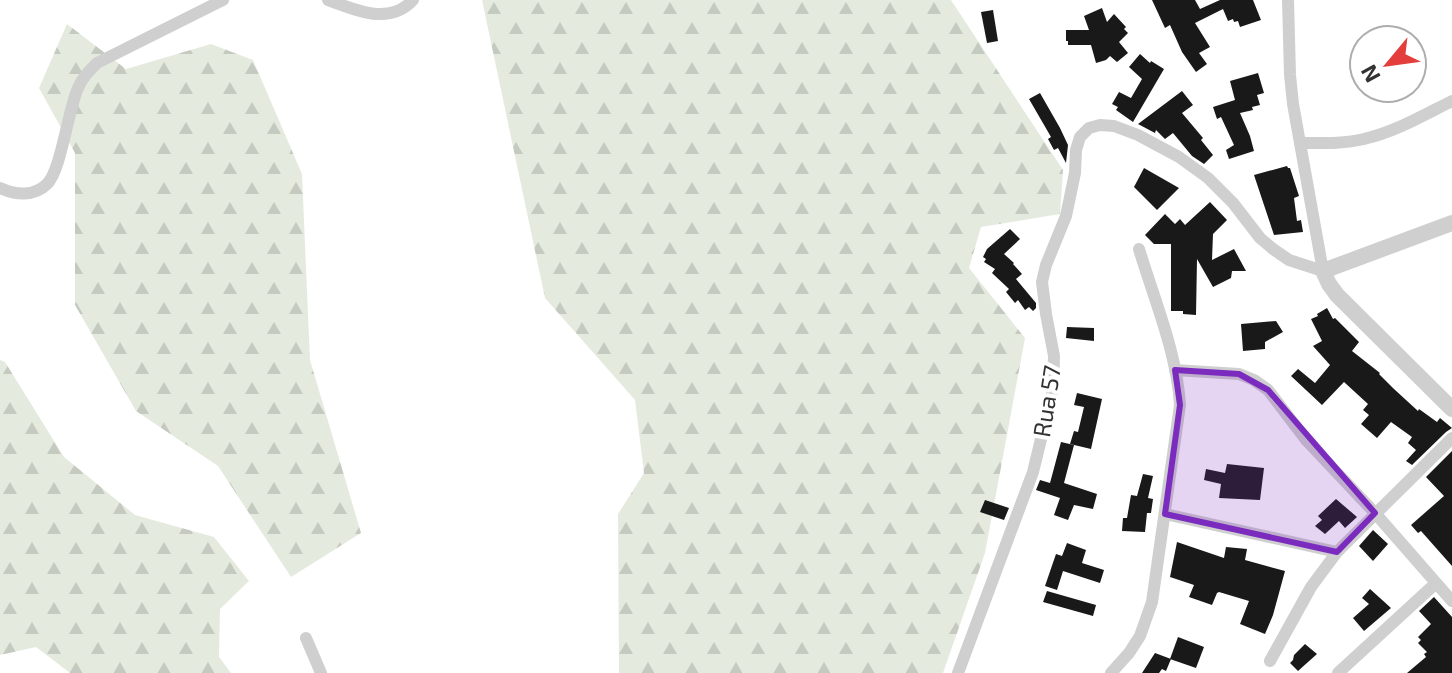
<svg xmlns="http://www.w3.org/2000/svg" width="1452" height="673" viewBox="0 0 1452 673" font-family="'Exo 2',sans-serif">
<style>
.forest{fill:url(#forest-firs)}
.building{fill:#191919}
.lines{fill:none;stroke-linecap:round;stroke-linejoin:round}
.minor{stroke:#cfcfcf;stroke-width:12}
.tertiary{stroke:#cfcfcf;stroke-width:16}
.marked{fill:#7b2cbf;fill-opacity:0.2;stroke:#7b2cbf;stroke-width:6;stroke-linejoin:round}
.labels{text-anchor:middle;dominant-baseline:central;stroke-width:8;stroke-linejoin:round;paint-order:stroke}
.street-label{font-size:24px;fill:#323232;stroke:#fff}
</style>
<defs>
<pattern id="forest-firs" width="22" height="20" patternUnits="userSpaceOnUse" patternTransform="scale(2)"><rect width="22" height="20" fill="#e4ebde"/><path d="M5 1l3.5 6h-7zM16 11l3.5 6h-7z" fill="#c4cabf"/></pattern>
</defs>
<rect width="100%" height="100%" fill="#fff"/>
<!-- forest -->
<g class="forest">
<polygon points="482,0 951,0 1063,170 1060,214 981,227 969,268 1025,338 985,553 943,673 619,673 618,514 644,473 635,400 545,298"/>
<polygon points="67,24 126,69 211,44 253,60 302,174 310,360 361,533 291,577 218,466 136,411 75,305 75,153 39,88"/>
<polygon points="0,360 5,362 64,457 135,515 214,537 249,581 220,609 219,657 231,673 70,673 36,647 0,655"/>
</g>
<!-- building -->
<g class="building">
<polygon points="1152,0 1195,0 1200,9 1220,0 1253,0 1261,20 1240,27 1238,21 1234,22 1233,19 1228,21 1223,9 1195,23 1210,47 1199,53 1207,64 1196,72 1182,52 1170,25 1165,28"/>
<polygon points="1102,8 1107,22 1114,14 1126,27 1124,29 1128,33 1119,42 1128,53 1117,62 1110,56 1106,60 1096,63 1091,45 1068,45 1068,41 1066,41 1066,30 1089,30 1084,16"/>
<polygon points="993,10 998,41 987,43 981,12"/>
<polygon points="1140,54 1150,63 1151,61 1164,69 1133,122 1116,110 1118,107 1112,104 1119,92 1131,98 1142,79 1129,67"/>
<polygon points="1258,73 1264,93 1257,95 1260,105 1252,107 1253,110 1240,113 1250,136 1254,151 1229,159 1226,150 1234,145 1221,117 1217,119 1213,107 1235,100 1230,81"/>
<polygon points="1182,91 1193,105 1182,113 1203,138 1201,140 1213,155 1204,164 1192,156 1173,133 1165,139 1156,130 1155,133 1138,124"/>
<polygon points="1040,93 1060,128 1068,145 1066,163 1058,148 1054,150 1048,139 1051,137 1029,99"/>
<polygon points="1287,166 1288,168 1290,168 1299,196 1294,198 1297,221 1301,220 1303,232 1274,235 1254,175"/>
<polygon points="1144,168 1179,188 1157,210 1134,187"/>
<polygon points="1210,202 1227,220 1213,234 1212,260 1234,249 1246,271 1232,271 1231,278 1213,287 1197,259 1196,315 1183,314 1183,311 1171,311 1171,244 1154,244 1145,235 1165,214 1175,224 1180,219 1185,225"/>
<polygon points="1010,229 1020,239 1004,254 1014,263 1013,264 1022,274 1016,279 1036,303 1036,308 1033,311 1029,307 1025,310 1018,300 1015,303 1006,292 1009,289 992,273 995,269 984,262 986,259 983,257 987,249"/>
<polygon points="1327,308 1333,319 1335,318 1359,342 1352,351 1380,373 1379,374 1394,389 1418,411 1419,409 1437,422 1440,418 1452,428 1446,432 1412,465 1406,461 1416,450 1408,443 1412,437 1391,422 1377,438 1361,424 1369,415 1363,410 1368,404 1344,382 1322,405 1291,376 1298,369 1315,383 1330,365 1313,346 1322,341 1311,319 1318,316 1317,314"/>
<polygon points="1276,321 1283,332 1265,342 1265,349 1243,351 1241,324"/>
<polygon points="1067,327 1094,328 1094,341 1066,338"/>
<polygon points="1077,393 1102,399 1091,449 1070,444 1074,431 1078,432 1084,407 1074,405"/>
<polygon points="1061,442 1074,445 1064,483 1097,494 1093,509 1074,505 1068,520 1054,515 1060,498 1036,490 1040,480 1050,483"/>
<polygon points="1452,451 1452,566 1421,531 1418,533 1411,525 1444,496 1426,477"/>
<polygon points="1227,464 1264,468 1260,500 1219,498 1221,484 1204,480 1206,469 1225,473"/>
<polygon points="1143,474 1153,476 1148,498 1153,499 1151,513 1147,513 1145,532 1122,531 1123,518 1127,518 1131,495 1137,496"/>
<polygon points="1336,499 1357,517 1345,528 1339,521 1325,534 1315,526 1322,520 1318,516"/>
<polygon points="985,500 1009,508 1004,520 980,512"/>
<polygon points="1373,530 1388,544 1373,561 1359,546"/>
<polygon points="1177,542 1224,558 1226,547 1247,549 1245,560 1285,571 1273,615 1265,634 1240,624 1249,601 1219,592 1217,593 1212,605 1189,597 1194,585 1170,577"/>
<polygon points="1067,543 1086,550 1082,563 1104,570 1100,583 1063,571 1057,590 1045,586 1056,554 1062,556"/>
<polygon points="1370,589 1391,608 1364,631 1353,618 1369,604 1362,598"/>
<polygon points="1047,591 1096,605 1093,616 1043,602"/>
<polygon points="1434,597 1452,617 1452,673 1407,673 1426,657 1424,654 1427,652 1418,643 1421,640 1418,637 1431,624 1419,611"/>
<polygon points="1178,637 1204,647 1196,668 1170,659"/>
<polygon points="1305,644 1317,654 1298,671 1290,663 1293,660 1294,655"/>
<polygon points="1155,653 1171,659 1166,671 1162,669 1159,673 1142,673"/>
</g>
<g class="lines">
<!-- minor -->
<g class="minor">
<path d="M328 0C356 10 389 26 413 0"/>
<path d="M1300 143C1322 143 1343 144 1364 139 1395 132 1424 115 1452 101"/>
<path d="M0 188C15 195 34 197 47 184 61 171 68 110 78 88 82 78 89 71 97 63L223 0"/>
<polyline points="1175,370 1239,374 1254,380 1268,390 1307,441 1375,513 1452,601"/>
<polyline points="1165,514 1337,552"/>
<polyline points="306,638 321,673"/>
<polyline points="1270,661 1311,587 1337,552 1452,438"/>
<polyline points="958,673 1033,472 1053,390 1054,356 1046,314 1042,282 1046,265 1066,216 1075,173 1076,150 1080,137 1089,128 1100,125 1114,126 1138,135 1179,157 1208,178 1233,203 1260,238 1273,249 1289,260 1323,271 1293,104 1290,75 1288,0"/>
<path d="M1111 673 1129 653 1140 636 1152 602 1180 405C1177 353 1154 299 1139 249"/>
<polyline points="1338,673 1435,584"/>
</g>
<!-- tertiary -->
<polyline class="tertiary" points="1452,223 1323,271 1329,284 1337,295 1452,409"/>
</g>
<!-- marked area -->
<path class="marked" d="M1175 370 1239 374 1268 390 1375 513 1337 552 1165 514 1180 405Z"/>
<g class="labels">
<!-- street labels -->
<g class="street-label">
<text transform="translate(1046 401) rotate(-81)">Rua 57</text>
</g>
</g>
<!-- north arrow -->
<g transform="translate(1388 64) rotate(241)"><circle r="38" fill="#ffffff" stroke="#adadad" stroke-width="2"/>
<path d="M0-6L14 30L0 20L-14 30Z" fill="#e33e3b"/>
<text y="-12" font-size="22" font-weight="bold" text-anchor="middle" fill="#323232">N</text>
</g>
</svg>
